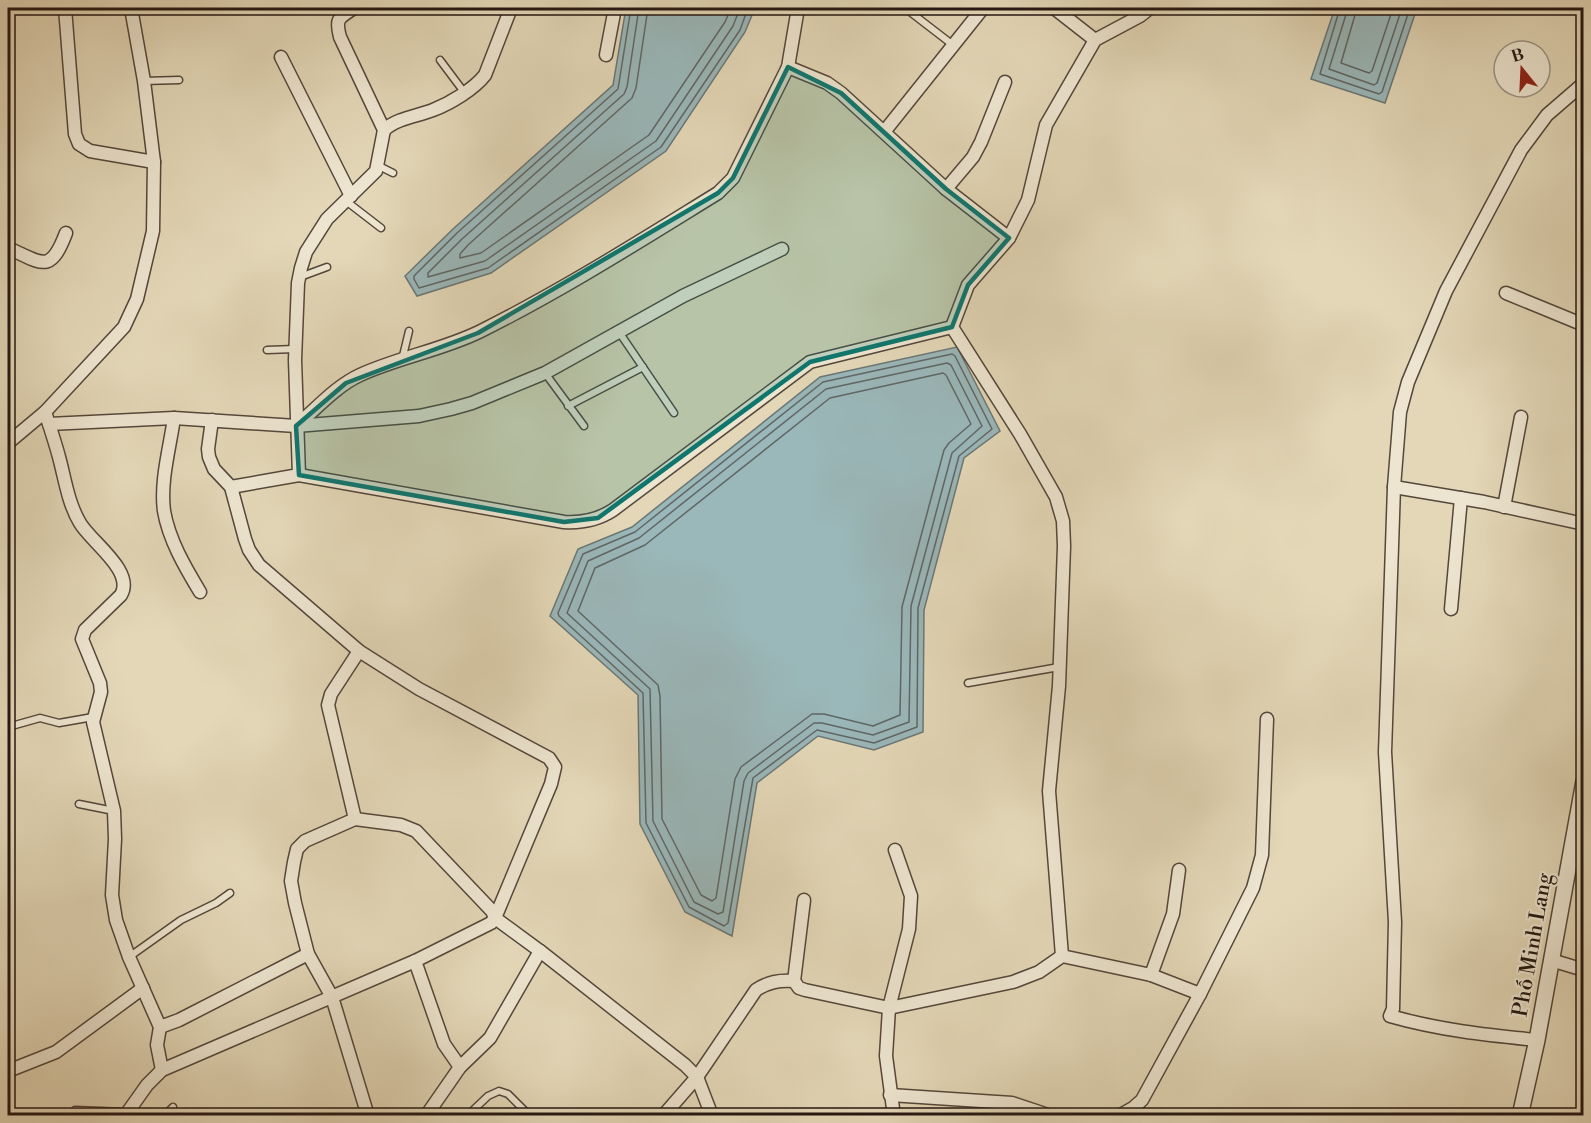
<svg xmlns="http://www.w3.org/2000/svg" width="1591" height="1123" viewBox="0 0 1591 1123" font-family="'Libre Bodoni',serif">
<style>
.water{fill:#9ab7b9;stroke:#6b7776;stroke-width:1.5}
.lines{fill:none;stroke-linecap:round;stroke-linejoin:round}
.shore{stroke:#5f6766;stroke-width:1.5}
.service-casing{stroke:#54473b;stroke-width:9}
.minor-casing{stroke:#54473b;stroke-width:15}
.tertiary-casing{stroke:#54473b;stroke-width:18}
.service{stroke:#ede5d0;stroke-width:6}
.minor{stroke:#ede5d0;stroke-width:12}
.tertiary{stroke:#ede5d0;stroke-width:15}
.marked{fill:#0f766e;fill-opacity:0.2;stroke:#0f766e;stroke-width:4.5;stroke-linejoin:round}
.labels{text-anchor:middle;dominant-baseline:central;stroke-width:4.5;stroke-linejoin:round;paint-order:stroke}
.street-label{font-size:21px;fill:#241712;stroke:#ede5d0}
</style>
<rect width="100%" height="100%" fill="#e3d7b7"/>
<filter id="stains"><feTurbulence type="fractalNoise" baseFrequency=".00333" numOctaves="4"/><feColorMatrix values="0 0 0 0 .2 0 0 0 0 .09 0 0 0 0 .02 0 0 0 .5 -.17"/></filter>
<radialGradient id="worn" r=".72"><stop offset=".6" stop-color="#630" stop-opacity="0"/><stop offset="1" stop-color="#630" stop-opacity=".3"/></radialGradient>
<!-- water -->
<g class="water">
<polygon points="626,8 755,8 745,32 666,151 491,273 417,296 405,276 453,229 613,85"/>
<polygon points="1335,8 1417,8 1385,103 1311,79"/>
<polygon points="957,347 1000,431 964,458 924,610 923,732 874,750 818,736 757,783 732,936 685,912 640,824 638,695 550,616 578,549 632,527 820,377"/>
</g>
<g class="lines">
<!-- shore -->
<g class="shore">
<polyline points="631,8 618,89 457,233 414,276 414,279 419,288 488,268 661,147 740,30 748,8"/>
<polyline points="639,8 627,87 624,94 462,239 428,273 428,277 485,261 656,141 733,26 740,8"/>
<polyline points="648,8 636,88 632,98 468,245 460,254 460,258 481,253 649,135 725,22 731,8"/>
<polyline points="1340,8 1320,74 1379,94 1382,92 1410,8"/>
<polyline points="1348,8 1329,69 1374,85 1377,83 1402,8"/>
<polyline points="1357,8 1341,63 1369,73 1372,71 1393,8"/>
<polygon points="952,354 955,356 992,429 959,456 918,608 917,727 874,743 817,730 753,778 728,923 724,926 689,907 646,823 643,693 559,616 558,613 583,554 635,532 823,382"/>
<polygon points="947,363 951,365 982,426 952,453 911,606 909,722 873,735 822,723 814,723 748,773 744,781 723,912 718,914 694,902 653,821 650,689 567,613 588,561 639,538 826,389"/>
<polygon points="943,373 946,375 971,424 949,443 944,450 902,607 900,715 873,726 824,714 812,714 741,767 735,779 716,898 712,901 701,895 662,819 660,696 658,685 578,611 595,568 645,545 830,398"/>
</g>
<!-- service casing -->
<g class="service-casing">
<g id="service">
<polyline points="905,8 953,45"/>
<polyline points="440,60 464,92"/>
<polyline points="144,81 179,80"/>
<polyline points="379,166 393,173"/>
<polyline points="346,201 381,228"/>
<polyline points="300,277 327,267"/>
<polyline points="619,332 674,413"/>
<polyline points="267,350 295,349"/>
<polyline points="402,360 409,331"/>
<polyline points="545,373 584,426"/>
<polyline points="568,406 643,367"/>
<polyline points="968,683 1059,667"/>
<polyline points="8,727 40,718 59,723 93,717"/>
<polyline points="79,804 114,811"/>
<polyline points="129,957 181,920 216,903 230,893"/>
<polyline points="75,1110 126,1112"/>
<polyline points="164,1116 173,1107"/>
<polyline points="281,1116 286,1113"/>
<polyline points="467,1116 488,1096 499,1091 508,1094 530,1116"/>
</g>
</g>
<!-- minor casing -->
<g class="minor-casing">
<g id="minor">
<polyline points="65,8 75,134 79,144 90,151 154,162"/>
<polyline points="1054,8 1095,40"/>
<polyline points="606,55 615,8"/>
<polyline points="281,57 351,196"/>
<polyline points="788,67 827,83 841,93 946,189 1009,238"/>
<path d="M384 130C397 118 418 116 433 110 451 103 474 89 485 75L511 8"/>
<polyline points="884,132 983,8"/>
<polyline points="946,189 973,157 981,142 1005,82"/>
<path d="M8 248C42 263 50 275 66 233"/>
<polyline points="1506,293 1584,325"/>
<polyline points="952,327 1020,434 1056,497 1063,521 1064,546 1059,686 1049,791 1062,956"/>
<polyline points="952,327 968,285 1009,238 1028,200 1046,125 1095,40 1140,16 1150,8"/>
<path d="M45 412C50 427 55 442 59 457 65 479 68 503 80 523 91 542 135 571 121 595L85 630 82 639 100 683 101 692 93 722 114 811 115 839 112 895 116 920 129 957 160 1027 157 1045 162 1070"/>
<path d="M174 418C170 447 160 481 164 511 169 540 185 567 200 592"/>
<polyline points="49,424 174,418 296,426 419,416 451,409 472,403 545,373 683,296 782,249"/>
<path d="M296 426C316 409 336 386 360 375 399 357 443 350 481 331 563 290 640 241 718 193L733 178 788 67 798 8"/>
<polyline points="8,443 45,412 124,327 137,299 153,231 154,162 144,81 131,8"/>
<path d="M299 475 295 360 298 283 301 268 306 252 327 219 376 171 384 130 340 37C335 18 339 18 354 8"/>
<path d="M231 487 299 475 564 522C582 523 598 520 613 510L810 362 952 327"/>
<polyline points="1394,487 1484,502 1584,524"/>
<polyline points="1504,507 1521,417"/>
<polyline points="1451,609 1461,498"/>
<polyline points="355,819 328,705 331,694 359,651"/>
<polyline points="1551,960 1584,970"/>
<polyline points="415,961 444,1044 460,1067"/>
<polyline points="1151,975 1173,914 1179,870"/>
<polyline points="794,981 804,900"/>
<polyline points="160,1027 179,1020 308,954"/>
<path d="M1537 1040C1486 1035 1439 1030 1390 1016L1393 1009 1395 922 1385 752 1394 487 1400 412 1408 382 1446 291 1521 150 1547 115 1584 83"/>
<polyline points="8,1071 56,1052 143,988"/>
<polyline points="890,1095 1012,1103 1051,1116"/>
<polyline points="125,1116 147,1085 162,1070 415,961 491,923 495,918 551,784 555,767 549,758 419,689 359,651 259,565 249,550 245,539 231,487 214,469 209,457 208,449 212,420"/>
<polyline points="368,1116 332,997 308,954 295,903 291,881 294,862 297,849 305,841 355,819 401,825 416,831 492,911 495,918 540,951 685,1065 697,1077 712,1116"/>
<polyline points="426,1116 460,1067 490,1038 540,951"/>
<path d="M663 1116 697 1077 756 990C768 982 779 980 794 981L799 988 805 990 889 1008 1013 982 1039 972 1062 956 1151 975 1200 994"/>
<polyline points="894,1116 886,1056 889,1008 909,929 911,896 895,850"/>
<polyline points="1119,1116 1133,1108 1142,1100 1200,994 1253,888 1262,855 1267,719"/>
</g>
</g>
<!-- tertiary casing -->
<g class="tertiary-casing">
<polyline id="tertiary" points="1520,1116 1537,1040 1584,781"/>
</g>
<!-- service -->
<use href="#service" class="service"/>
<!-- minor -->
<use href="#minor" class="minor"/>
<!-- tertiary -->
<use href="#tertiary" class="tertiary"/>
</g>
<!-- marked area -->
<path class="marked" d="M788 67 841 93 946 189 1009 238 968 285 952 327 810 362 598 518 564 522 299 475 296 426 346 383 478 333 718 193 733 178Z"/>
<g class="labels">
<!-- street labels -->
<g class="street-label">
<text transform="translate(1533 945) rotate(-80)">Phố Minh Lang</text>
</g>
</g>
<!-- margin -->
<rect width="1591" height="1123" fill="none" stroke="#e3d7b7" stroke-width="30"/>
<rect x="9" y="9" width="1573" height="1105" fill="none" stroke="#241712" stroke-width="3"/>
<rect x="15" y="15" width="1561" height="1093" fill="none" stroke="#241712" stroke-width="1.5"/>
<!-- north arrow -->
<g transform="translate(1522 69) rotate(342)"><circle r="28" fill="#ede5d0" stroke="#9d9384" stroke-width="1.5"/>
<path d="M0-4.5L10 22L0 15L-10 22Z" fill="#8f2418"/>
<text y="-9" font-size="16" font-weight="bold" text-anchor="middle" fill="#241712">B</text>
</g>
<rect width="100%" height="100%" filter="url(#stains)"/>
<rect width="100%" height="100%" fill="url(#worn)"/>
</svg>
